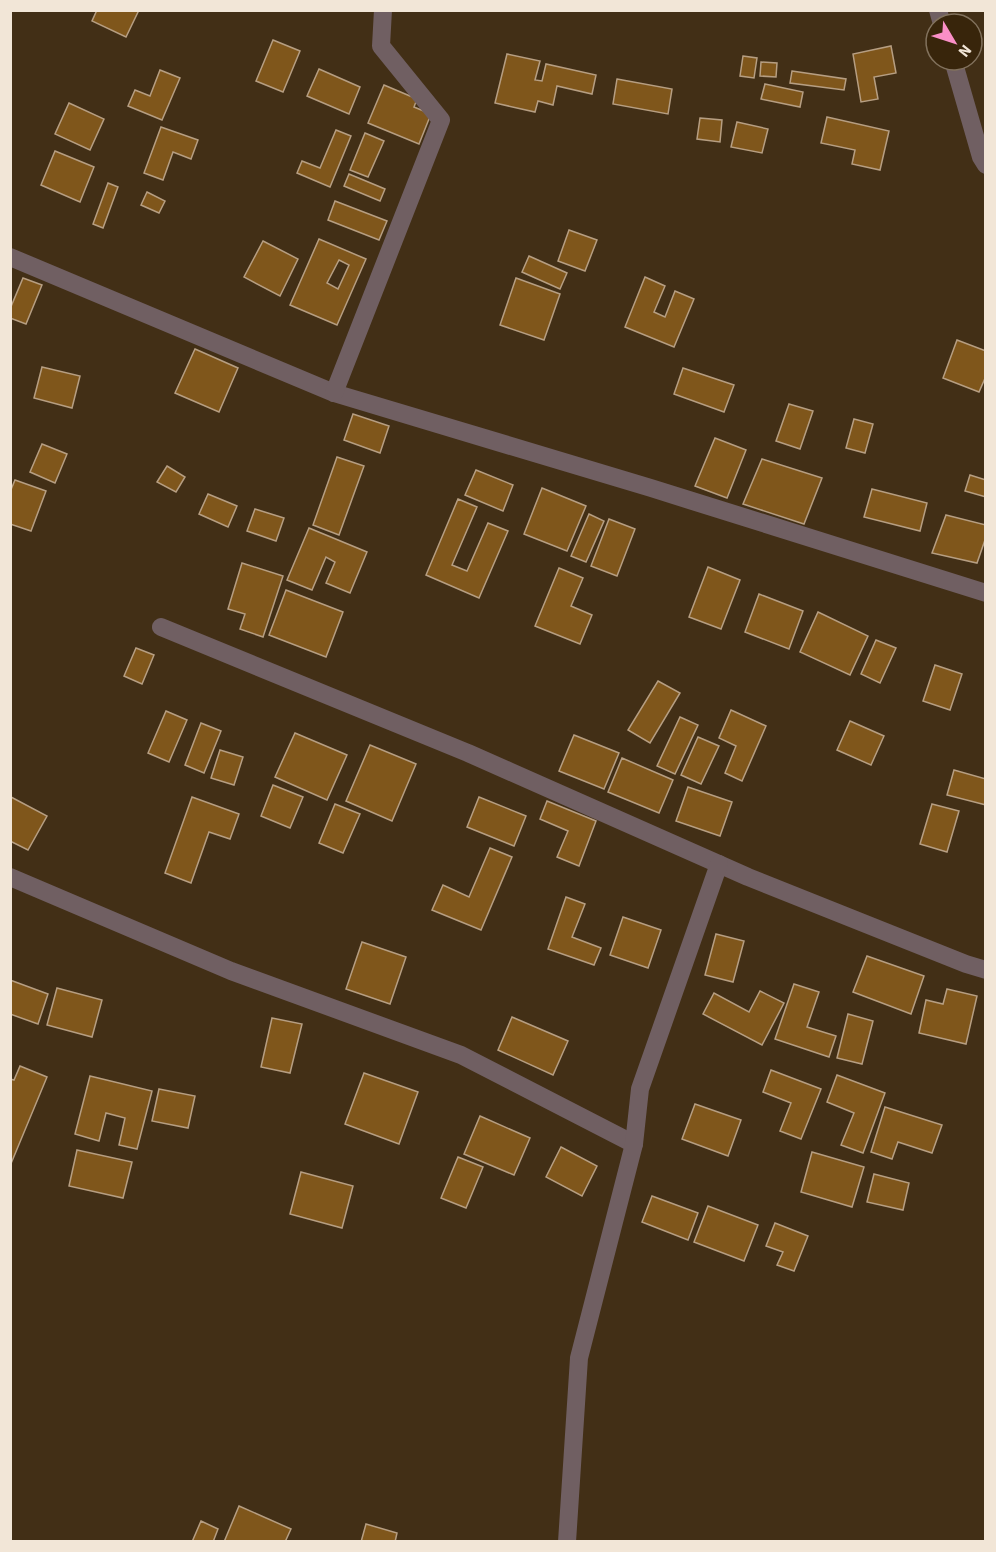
<svg xmlns="http://www.w3.org/2000/svg" width="996" height="1552" viewBox="0 0 996 1552" font-family="'Source Sans 3',sans-serif">
<style>
.building{fill:#7f561b;stroke:#b69e82;stroke-width:1.5;fill-rule:evenodd}
.lines{fill:none;stroke-linecap:round;stroke-linejoin:round}
.minor{stroke:#705f62;stroke-width:18}
</style>
<rect width="100%" height="100%" fill="#422f16"/>
<!-- building -->
<g class="building">
<polygon points="97,10 139,10 126,37 92,21"/>
<polygon points="273,40 300,51 283,92 256,81"/>
<polygon points="891,46 896,73 874,77 878,99 861,102 853,54"/>
<polygon points="507,54 540,61 535,80 542,81 546,64 596,75 592,94 557,86 553,105 538,101 535,112 495,103"/>
<polygon points="743,56 757,58 754,78 740,76"/>
<polygon points="761,62 777,63 776,77 760,76"/>
<polygon points="319,69 360,87 349,114 307,96"/>
<polygon points="160,70 180,78 162,120 128,106 135,90 150,96"/>
<polygon points="792,71 846,79 844,90 790,83"/>
<polygon points="617,79 672,89 668,114 613,104"/>
<polygon points="765,84 803,92 800,107 761,99"/>
<polygon points="384,85 417,99 414,107 431,114 419,144 368,123"/>
<polygon points="69,103 104,119 90,150 55,134"/>
<polygon points="827,117 889,131 880,170 852,164 855,150 821,143"/>
<polygon points="700,118 722,120 720,142 697,139"/>
<polygon points="737,122 768,129 762,153 731,147"/>
<polygon points="161,127 198,140 191,159 173,152 163,180 144,173"/>
<polygon points="336,130 351,136 330,187 297,173 302,161 320,168"/>
<polygon points="365,133 384,141 368,177 350,170"/>
<polygon points="55,151 94,167 80,202 41,185"/>
<polygon points="349,174 385,189 380,201 344,186"/>
<polygon points="108,183 118,187 103,228 93,224"/>
<polygon points="147,192 165,201 159,213 141,205"/>
<polygon points="335,201 387,221 379,240 328,220"/>
<polygon points="569,230 597,240 585,271 558,261"/>
<path d="M319 239 366 259 337 325 290 305ZM339 260 349 265 338 289 327 283Z"/>
<polygon points="263,241 298,259 280,296 244,277"/>
<polygon points="529,256 567,273 560,289 522,272"/>
<polygon points="645,277 665,286 654,312 665,317 675,291 694,299 674,347 625,327"/>
<polygon points="23,278 42,285 26,324 10,318 10,309"/>
<polygon points="516,278 560,294 544,340 500,325"/>
<polygon points="957,340 986,351 986,376 979,392 943,378"/>
<polygon points="195,349 238,368 219,412 175,393"/>
<polygon points="42,367 80,376 72,408 34,398"/>
<polygon points="683,368 734,385 724,412 674,394"/>
<polygon points="789,404 813,411 800,449 776,441"/>
<polygon points="353,414 389,426 380,453 344,440"/>
<polygon points="854,419 873,424 865,453 846,448"/>
<polygon points="715,438 746,450 727,498 695,486"/>
<polygon points="42,444 67,454 55,483 30,472"/>
<polygon points="337,457 364,466 339,535 313,525"/>
<polygon points="762,459 822,478 804,524 743,504"/>
<polygon points="167,466 185,477 176,492 157,482"/>
<polygon points="476,470 513,485 503,511 465,495"/>
<polygon points="970,475 986,480 986,497 965,491"/>
<polygon points="15,480 46,491 31,531 10,524 10,492"/>
<polygon points="542,488 586,506 567,551 524,534"/>
<polygon points="872,489 927,503 920,531 864,517"/>
<polygon points="208,494 237,506 228,527 199,514"/>
<polygon points="458,499 477,507 452,565 467,571 488,523 508,531 479,598 426,575"/>
<polygon points="255,509 284,518 276,541 247,531"/>
<polygon points="589,514 604,521 586,562 571,556"/>
<polygon points="946,515 986,525 986,537 977,563 932,553"/>
<polygon points="609,519 635,529 617,576 591,566"/>
<polygon points="309,528 367,552 350,593 326,583 335,562 326,557 312,590 287,580"/>
<polygon points="242,563 283,576 263,637 240,629 245,614 228,609"/>
<polygon points="708,567 740,580 721,629 689,617"/>
<polygon points="559,568 583,578 571,606 592,615 580,644 535,626"/>
<polygon points="286,590 343,612 326,657 269,635"/>
<polygon points="759,594 803,611 789,649 745,632"/>
<polygon points="818,612 868,636 850,675 800,652"/>
<polygon points="876,640 896,648 880,683 861,674"/>
<polygon points="136,648 154,655 142,684 124,676"/>
<polygon points="935,665 962,674 950,710 923,701"/>
<polygon points="658,681 680,693 650,743 628,730"/>
<polygon points="731,710 766,726 742,781 725,773 736,746 719,738"/>
<polygon points="166,711 187,720 169,762 148,753"/>
<polygon points="680,717 698,725 675,774 657,766"/>
<polygon points="850,721 884,736 871,765 837,750"/>
<polygon points="201,723 221,731 204,773 185,765"/>
<polygon points="295,733 347,755 327,800 275,777"/>
<polygon points="574,735 619,753 604,789 559,771"/>
<polygon points="698,737 719,746 701,784 681,775"/>
<polygon points="370,745 416,764 392,821 346,801"/>
<polygon points="220,750 243,757 234,785 211,778"/>
<polygon points="622,758 673,780 659,813 608,792"/>
<polygon points="954,770 986,779 986,805 947,795"/>
<polygon points="273,785 303,797 290,828 261,816"/>
<polygon points="688,787 732,802 720,836 676,821"/>
<polygon points="11,797 47,816 28,850 10,841"/>
<polygon points="192,797 239,814 230,839 209,832 191,883 165,873"/>
<polygon points="479,797 526,816 514,846 467,827"/>
<polygon points="547,801 596,821 579,866 557,857 568,831 540,819"/>
<polygon points="335,804 360,814 343,853 319,843"/>
<polygon points="932,804 959,811 947,852 920,844"/>
<polygon points="490,848 512,857 481,930 432,910 443,885 469,897"/>
<polygon points="566,897 585,904 572,937 601,948 594,965 548,949"/>
<polygon points="623,917 661,930 648,968 610,955"/>
<polygon points="716,934 744,941 733,982 705,975"/>
<polygon points="362,942 406,957 390,1004 346,989"/>
<polygon points="867,956 924,976 911,1014 853,992"/>
<polygon points="10,980 48,994 38,1024 10,1014"/>
<polygon points="794,984 819,992 807,1027 836,1036 829,1057 775,1039"/>
<polygon points="57,988 102,1000 92,1037 47,1025"/>
<polygon points="947,989 977,996 966,1044 919,1033 926,1000 943,1004"/>
<polygon points="760,991 784,1003 762,1045 703,1014 714,993 749,1012"/>
<polygon points="848,1014 873,1021 862,1064 837,1058"/>
<polygon points="512,1017 568,1041 553,1075 498,1050"/>
<polygon points="272,1018 302,1024 290,1073 261,1067"/>
<polygon points="20,1066 47,1077 10,1166 10,1079 14,1080"/>
<polygon points="771,1070 821,1089 801,1139 780,1131 791,1103 763,1092"/>
<polygon points="364,1073 418,1092 399,1144 345,1124"/>
<polygon points="837,1075 885,1093 863,1153 841,1145 854,1113 827,1102"/>
<polygon points="90,1076 152,1091 137,1149 119,1145 125,1118 106,1113 99,1141 75,1134"/>
<polygon points="159,1089 195,1096 188,1128 152,1121"/>
<polygon points="695,1104 741,1120 728,1156 682,1139"/>
<polygon points="885,1107 942,1125 932,1153 898,1142 892,1159 871,1152"/>
<polygon points="480,1116 530,1138 514,1175 464,1154"/>
<polygon points="561,1147 597,1166 582,1196 546,1177"/>
<polygon points="77,1150 132,1162 123,1198 69,1186"/>
<polygon points="812,1152 864,1167 852,1207 801,1192"/>
<polygon points="458,1157 483,1167 466,1208 441,1198"/>
<polygon points="301,1172 353,1186 342,1228 290,1214"/>
<polygon points="874,1174 909,1183 903,1210 867,1202"/>
<polygon points="652,1196 698,1213 688,1240 642,1222"/>
<polygon points="708,1206 758,1225 744,1261 694,1242"/>
<polygon points="775,1223 808,1236 794,1271 777,1265 783,1252 766,1246"/>
<polygon points="239,1506 291,1529 285,1542 224,1542"/>
<polygon points="201,1521 218,1529 213,1542 192,1542"/>
<polygon points="366,1524 397,1533 395,1542 361,1542"/>
</g>
<g class="lines">
<!-- minor -->
<g class="minor">
<polyline points="938,10 942,24"/>
<polyline points="953,60 981,157 986,165"/>
<polyline points="10,257 334,393 651,488 986,593"/>
<polyline points="334,393 441,120 381,46 383,10"/>
<polyline points="161,627 468,753 748,877 966,964 986,970"/>
<polyline points="10,877 231,971 461,1055 634,1144"/>
<polyline points="567,1542 579,1358 634,1144 640,1089 719,864"/>
</g>
</g>
<!-- border -->
<rect width="996" height="1552" fill="none" stroke="#f2e6d7" stroke-width="24"/>
<!-- north arrow -->
<g transform="translate(954 42) rotate(129)"><circle r="28" fill="#38250b" stroke="#82725d" stroke-width="1.5"/>
<path d="M0-4.5L10 22L0 15L-10 22Z" fill="#fa8fc7"/>
<text y="-9" font-size="16" font-weight="bold" text-anchor="middle" fill="#f2e6d7">N</text>
</g>
</svg>
